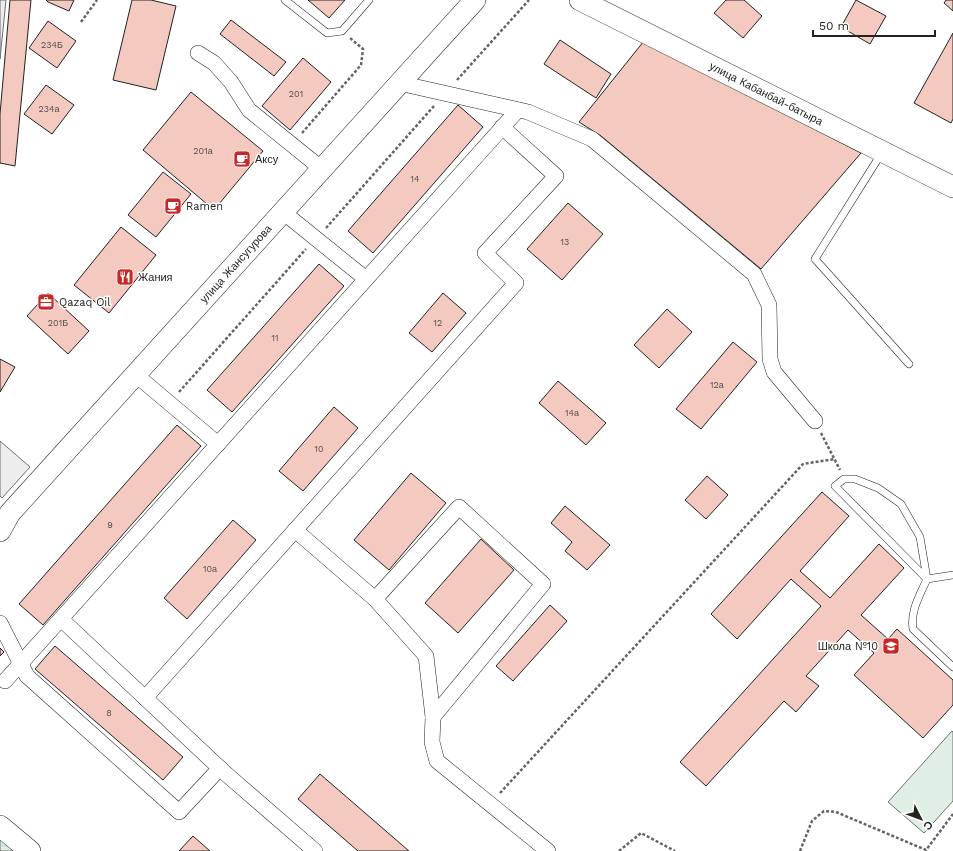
<svg xmlns="http://www.w3.org/2000/svg" width="953" height="851" viewBox="0 0 953 851" font-family="'Work Sans',sans-serif">
<style>
.grass{fill:url(#grass-tufts);stroke:#6f6f6f}
.garden{fill:#e0efe3;stroke:#6f6f6f}
.parking{fill:#ededed;stroke:#6f6f6f}
.building{fill:#f3c9c0;stroke:#222}
.lines{fill:none;stroke-linecap:round;stroke-linejoin:round}
.lane-casing{stroke:#222;stroke-width:8}
.street-casing{stroke:#222;stroke-width:16}
.secondary-casing{stroke:#222;stroke-width:22}
.path{stroke:#646464;stroke-width:2.5;stroke-dasharray:3 2;stroke-linecap:butt}
.lane{stroke:#fff;stroke-width:7}
.street{stroke:#fff;stroke-width:15}
.secondary{stroke:#fff;stroke-width:21}
.labels{text-anchor:middle;dominant-baseline:central;stroke-width:3;stroke-linejoin:round;paint-order:stroke}
.number-label{font-size:9px;fill:#564c4a}
.street-label{font-size:11px;fill:#222;stroke:#fff}
.poi-label{font-size:11px;fill:#222;stroke:#fff;text-anchor:start}
</style>
<defs>
<pattern id="grass-tufts" width="24" height="20" patternUnits="userSpaceOnUse"><rect width="24" height="20" fill="#e0efe3"/><path d="M3 7l-1-3M5 7V3M7 7l1-3M15 17l-1-3M17 17v-4M19 17l1-3" fill="none" stroke="#c0cdc2"/></pattern>
</defs>
<rect width="100%" height="100%" fill="#fff"/>
<!-- grass -->
<polygon class="grass" points="0,837 17,851 0,851"/>
<!-- garden -->
<polygon class="garden" points="952,731 953,732 953,801 924,833 888,802"/>
<!-- parking -->
<g class="parking">
<polygon points="0,0 6,0 0,59"/>
<polygon points="0,441 30,467 2,498 0,496"/>
</g>
<!-- building -->
<g class="building">
<polygon points="10,0 31,0 15,166 0,163 0,114"/>
<polygon points="46,0 74,0 69,11 48,2"/>
<polygon points="132,0 151,0 176,6 156,90 113,80"/>
<polygon points="308,0 345,0 329,18"/>
<polygon points="726,0 744,0 762,16 743,38 714,13"/>
<polygon points="856,0 886,16 870,44 841,27"/>
<polygon points="946,0 953,0 953,11 944,3"/>
<polygon points="231,20 286,62 274,76 220,34"/>
<polygon points="48,21 76,41 57,68 29,48"/>
<polygon points="953,33 953,119 951,123 914,103"/>
<polygon points="560,40 611,74 596,98 544,64"/>
<polygon points="644,41 861,153 761,269 601,136 579,122"/>
<polygon points="303,58 331,82 290,130 262,106"/>
<polygon points="46,85 74,105 52,134 24,114"/>
<polygon points="191,92 263,151 214,210 143,150"/>
<polygon points="458,105 483,127 373,253 348,231"/>
<polygon points="163,172 191,194 156,237 128,215"/>
<polygon points="568,203 603,234 562,280 527,249"/>
<polygon points="121,227 156,255 109,313 74,285"/>
<polygon points="319,264 344,286 232,412 207,390"/>
<polygon points="48,293 89,331 68,354 27,316"/>
<polygon points="443,293 466,313 432,352 409,333"/>
<polygon points="667,309 692,332 659,368 634,345"/>
<polygon points="733,342 757,362 701,429 676,409"/>
<polygon points="0,359 15,367 0,392"/>
<polygon points="558,381 606,423 586,445 539,403"/>
<polygon points="334,407 358,428 303,491 279,471"/>
<polygon points="177,425 201,446 43,625 19,604"/>
<polygon points="411,473 446,503 389,570 354,540"/>
<polygon points="707,476 728,495 706,519 685,500"/>
<polygon points="822,492 849,516 800,571 830,598 879,544 904,568 861,615 888,639 897,629 953,680 953,705 923,738 854,675 874,653 848,630 806,676 819,686 796,712 784,701 706,786 680,762 821,606 791,579 737,639 711,614"/>
<polygon points="565,506 610,545 587,570 565,551 572,542 551,523"/>
<polygon points="233,520 256,540 187,619 164,598"/>
<polygon points="481,539 514,570 458,633 425,603"/>
<polygon points="550,605 567,621 513,681 496,666"/>
<polygon points="55,646 183,757 163,780 35,669"/>
<polygon points="0,648 4,652 0,656"/>
<polygon points="320,774 409,851 358,851 298,799"/>
<polygon points="193,836 210,851 179,851"/>
</g>
<g class="lines">
<!-- lane casing -->
<g class="lane-casing">
<g id="lane">
<polyline points="285,0 327,33 342,31 369,0"/>
<polyline points="881,154 815,259 909,364"/>
<polygon points="844,479 855,479 878,488 901,504 920,537 927,579 835,486"/>
<path d="M953 575 927 579C920 595 910 611 913 629L953 667"/>
</g>
</g>
<!-- street casing -->
<g class="street-casing">
<g id="street">
<polyline points="198,53 214,63 231,82 249,110 322,169"/>
<polyline points="399,83 528,112 592,139 754,274 769,305 770,359 774,372 815,421"/>
<polyline points="283,212 366,279"/>
<polyline points="136,375 218,444"/>
<polyline points="295,530 375,599 426,656 433,717 432,742 437,761 548,851"/>
<polyline points="375,599 459,507 543,584 433,717"/>
<polyline points="61,619 225,773 315,851"/>
<polyline points="0,623 27,676 179,812 220,768"/>
<polyline points="5,681 518,110"/>
<polyline points="145,698 516,283 485,253 556,176 502,127"/>
</g>
</g>
<!-- secondary casing -->
<g class="secondary-casing">
<g id="secondary">
<polyline points="580,0 953,187"/>
<polyline points="0,531 10,513 475,0"/>
<polyline points="0,826 30,851"/>
</g>
</g>
<!-- path -->
<g class="path">
<polyline points="81,22 97,0"/>
<polyline points="457,80 529,0"/>
<polyline points="302,133 361,65 363,49 350,38"/>
<polyline points="326,228 434,106"/>
<polyline points="179,392 306,249"/>
<polyline points="821,433 840,470"/>
<polyline points="500,793 803,464 835,459"/>
<polyline points="619,851 641,833 675,851"/>
<polyline points="800,851 812,821 824,811 836,812 926,850 953,814"/>
</g>
<!-- lane -->
<use href="#lane" class="lane"/>
<!-- street -->
<use href="#street" class="street"/>
<!-- secondary -->
<use href="#secondary" class="secondary"/>
</g>
<!-- icons -->
<defs>
<g id="cafe-square" transform="scale(0.9)"><rect x="-9" y="-9" width="18" height="18" rx="4" fill="#c62828" stroke="#fff"/><path d="M-5.5-4.5H6V0H3Q3 3.5 0 3.5H-2.5Q-5.5 3.5-5.5 0ZM3-3.2v2h1.7v-2ZM-6 4.5H4V6H-6Z" fill="#fff"/></g>
<g id="restaurant-square" transform="scale(0.9)"><rect x="-9" y="-9" width="18" height="18" rx="4" fill="#c62828" stroke="#fff"/><path d="M-5-6h1v4h1v-4h1v4h1v-4h1v5L-1.5 .5V6h-2V.5L-5-1ZM5-6V6H3V1.5H1.5Q1.5-4 5-6Z" fill="#fff"/></g>
<g id="office-square" transform="scale(0.9)"><rect x="-9" y="-9" width="18" height="18" rx="4" fill="#c62828" stroke="#fff"/><path d="M-6-3h4V-5.5h4V-3h4V5H-6ZM-1-4.5V-3h2v-1.5ZM-6 0V1H6V0Z" fill="#fff"/></g>
<g id="school-square" transform="scale(0.9)"><rect x="-9" y="-9" width="18" height="18" rx="4" fill="#c62828" stroke="#fff"/><path d="M0-5L7-2L0 1L-7-2ZM-4 1L0 2.5L4 1V4Q0 6-4 4Z" fill="#fff"/></g>
</defs>
<g fill-rule="evenodd">
<use href="#cafe-square" x="242" y="159"/>
<use href="#cafe-square" x="173" y="206"/>
<use href="#restaurant-square" x="125" y="277"/>
<use href="#office-square" x="46" y="302"/>
<use href="#school-square" x="891" y="646"/>
</g>
<g class="labels">
<!-- number labels -->
<g class="number-label">
<text x="52" y="45">234Б</text>
<text x="296" y="94">201</text>
<text x="49" y="109">234а</text>
<text x="203" y="151">201а</text>
<text x="415" y="179">14</text>
<text x="565" y="242">13</text>
<text x="58" y="323">201Б</text>
<text x="438" y="323">12</text>
<text x="275" y="338">11</text>
<text x="717" y="385">12а</text>
<text x="572" y="413">14а</text>
<text x="319" y="449">10</text>
<text x="110" y="525">9</text>
<text x="210" y="569">10а</text>
<text x="109" y="713">8</text>
</g>
<!-- street labels -->
<g class="street-label">
<text transform="translate(766 94) rotate(27)">улица Кабанбай-батыра</text>
<text transform="translate(236 264) rotate(-48)">улица Жансугурова</text>
</g>
<!-- poi labels -->
<g class="poi-label">
<text x="255" y="159">Аксу</text>
<text x="186" y="206">Ramen</text>
<text x="138" y="277">Жания</text>
<text x="59" y="302">Qazaq Oil</text>
<text x="878" y="646" text-anchor="end">Школа №10</text>
</g>
</g>
<!-- north arrow -->
<g transform="translate(921 819) rotate(132)" stroke="#ffffff" stroke-width="3" paint-order="stroke">
<path d="M0-3L7 15L0 10L-7 15Z" fill="#222222"/>
<text y="-6" font-size="11" font-weight="bold" text-anchor="middle" fill="#222222">С</text>
</g>
<!-- scale -->
<path d="M813 30v6h122v-6" fill="none" stroke="#222222" stroke-width="2"/>
<text x="819" y="30" font-size="12" fill="#222222" stroke="#ffffff" stroke-width="3" paint-order="stroke">50 m</text>
</svg>
